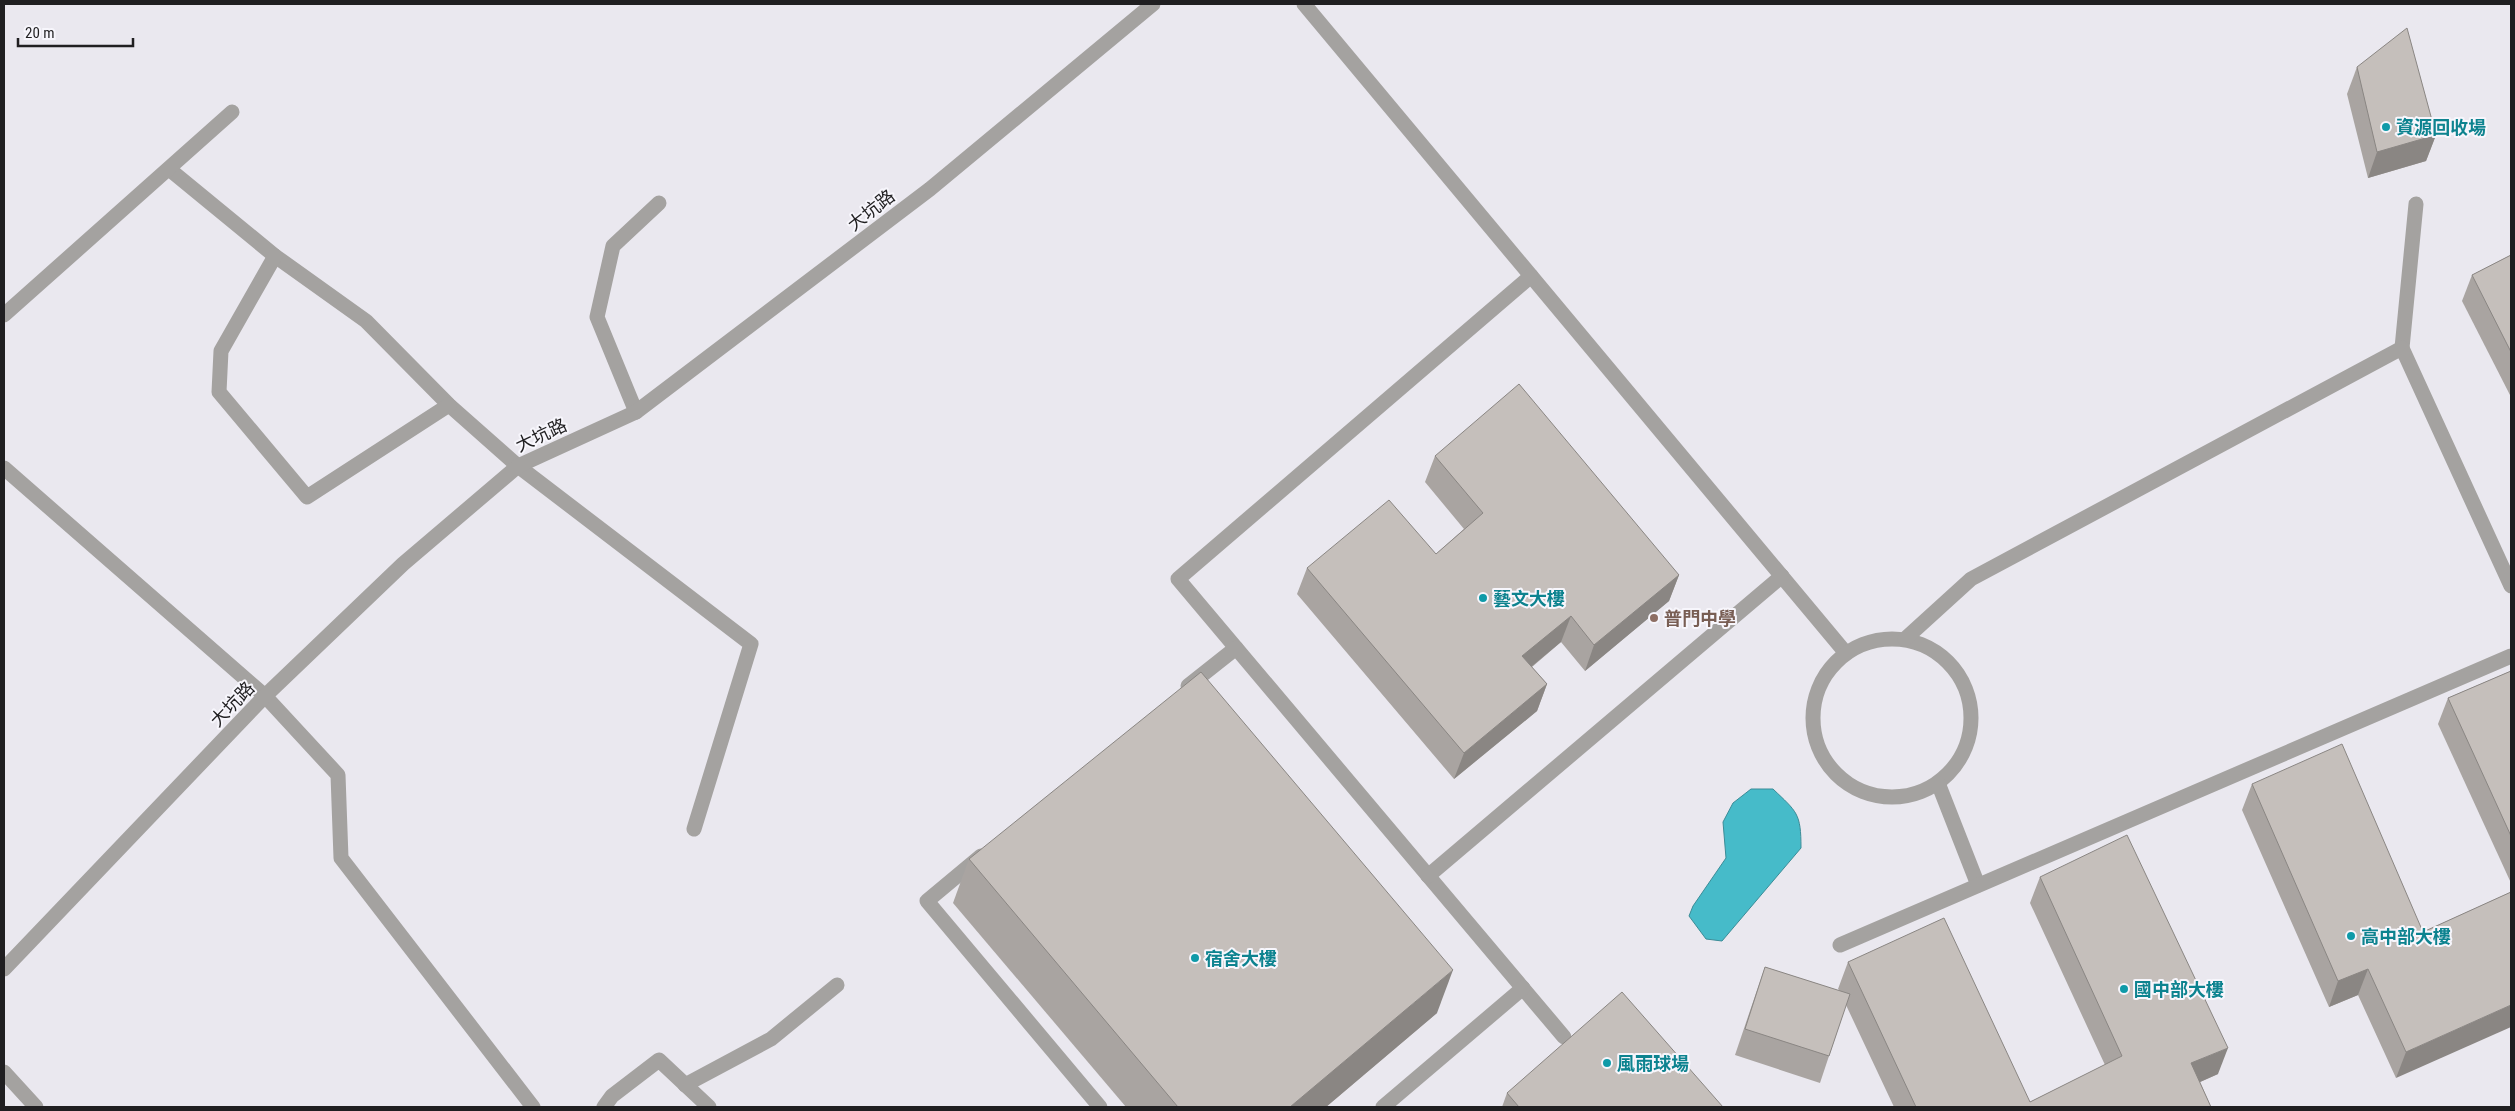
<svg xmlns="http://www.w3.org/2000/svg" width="2515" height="1111" viewBox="0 0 2515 1111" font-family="'Roboto Condensed','Noto Sans TC',sans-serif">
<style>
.water{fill:#46bbc9;stroke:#3b8c97}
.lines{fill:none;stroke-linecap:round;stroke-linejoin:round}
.minor{stroke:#a4a2a0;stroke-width:15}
.wall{fill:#a9a4a1}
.shaded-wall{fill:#8a8683}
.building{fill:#c5bfbb;stroke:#8a8683}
.culture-dot{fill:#0f9aa8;stroke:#f7f6fc;stroke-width:2}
.education-dot{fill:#8d6e63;stroke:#f7f6fc;stroke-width:2}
.labels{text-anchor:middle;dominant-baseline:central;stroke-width:4;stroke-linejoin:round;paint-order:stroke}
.culture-label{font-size:18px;font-weight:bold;fill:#0d838f;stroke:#f7f6fc;text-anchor:start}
.street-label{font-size:18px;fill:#201f21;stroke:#f7f6fc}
.education-label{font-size:18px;font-weight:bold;fill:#785e54;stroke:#f7f6fc;text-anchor:start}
</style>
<rect width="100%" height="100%" fill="#eae8ef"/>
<!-- water -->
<path class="water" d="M1751 789H1773C1797 812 1801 813 1801 848L1722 941 1706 939 1689 916 1693 906 1726 858 1723 822 1733 803Z"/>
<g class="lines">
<!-- minor -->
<g class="minor">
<polyline points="1304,4 1845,652"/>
<polyline points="169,169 275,256 366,321 449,405 518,466 751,644 694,829"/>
<polyline points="275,256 221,351 219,392 307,497 449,405"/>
<polyline points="1531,276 1178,579 1564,1037"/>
<polyline points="4,315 232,112"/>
<polyline points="2402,348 2416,204"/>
<polyline points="636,412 597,317 613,246 659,203"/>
<polyline points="4,468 265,696 338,775 341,858 533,1107"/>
<circle cx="1892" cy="718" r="79"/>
<polyline points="1905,639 1971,579 2402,348 2511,586"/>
<polyline points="1188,686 1236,648"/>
<polyline points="1938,783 1978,885"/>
<polyline points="981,856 927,901 1100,1107"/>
<polyline points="1428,876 1782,576"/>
<polyline points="1840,945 2511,656"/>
<polyline points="4,969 265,696 403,564 518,466 636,412 930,189 1153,4"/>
<polyline points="4,1072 36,1107"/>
<polyline points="685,1085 771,1039 837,985"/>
<polyline points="604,1107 612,1096 659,1060 709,1107"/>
<polyline points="1383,1107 1523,988"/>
</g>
</g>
<!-- wall -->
<g class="wall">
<polygon points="2357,67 2436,135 2426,161 2368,178 2347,94"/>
<polygon points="2511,255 2511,397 2462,301 2472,275"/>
<polygon points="1435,456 1679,575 1669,601 1585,671 1561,642 1532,667 1547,684 1537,711 1454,779 1297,594 1307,568 1436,554 1464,529 1425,482"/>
<polygon points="2511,671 2511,883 2438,724 2448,698"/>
<polygon points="2252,784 2423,932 2511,892 2396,1078 2358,995 2329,1007 2242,810"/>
<polygon points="969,859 1437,1013 1326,1107 1126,1107 953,903"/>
<polygon points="2040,877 2218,1074 2200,1082 2211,1107 1894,1107 1846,1005 1820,1083 1735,1055 1756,993 1765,967 1840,991 1838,989 1848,962 2030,1102 2105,1065 2030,903"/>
<polygon points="1507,1093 1723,1107 1502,1107"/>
</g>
<!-- shaded-wall -->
<g class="shaded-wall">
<polygon points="2436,135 2426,161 2368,178 2377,152"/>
<polygon points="1679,575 1669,601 1585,671 1594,645"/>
<polygon points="1571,616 1561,642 1513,682 1522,656"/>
<polygon points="1547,684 1537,711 1454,779 1464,753"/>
<polygon points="2368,969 2358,995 2329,1007 2338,981"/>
<polygon points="1453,970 1437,1013 1326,1107 1290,1107"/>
<polygon points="2511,1005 2511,1027 2396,1078 2406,1052"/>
<polygon points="2228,1048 2218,1074 2182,1090 2191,1063"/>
</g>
<!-- building -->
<g class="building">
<polygon points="2407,28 2436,135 2377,152 2357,67"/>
<polygon points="2511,255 2511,352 2472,275"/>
<polygon points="1519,384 1679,575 1594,645 1571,616 1522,656 1547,684 1464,753 1307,568 1389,500 1436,554 1483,513 1435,456"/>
<polygon points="2511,671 2511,836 2448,698"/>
<polygon points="1201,672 1453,970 1290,1107 1178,1107 969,859"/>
<polygon points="2342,744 2423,932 2511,892 2511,1005 2406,1052 2368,969 2338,981 2252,784"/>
<polygon points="2127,835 2228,1048 2191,1063 2211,1107 1916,1107 1848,962 1944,918 2030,1102 2122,1056 2040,877"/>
<polygon points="1765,967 1850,994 1829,1056 1745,1029"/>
<polygon points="1622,992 1723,1107 1519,1107 1507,1093"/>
</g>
<!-- markers -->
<g class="culture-dot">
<circle cx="2386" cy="127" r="5"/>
<circle cx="1483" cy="598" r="5"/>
<circle cx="2351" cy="936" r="5"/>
<circle cx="1195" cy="958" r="5"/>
<circle cx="2124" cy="989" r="5"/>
<circle cx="1607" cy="1063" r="5"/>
</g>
<circle class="education-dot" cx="1654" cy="618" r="5"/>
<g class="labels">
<!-- culture labels -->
<g class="culture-label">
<text x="2396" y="127">資源回收場</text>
<text x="1493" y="598">藝文大樓</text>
<text x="2361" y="936">高中部大樓</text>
<text x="1205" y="958">宿舍大樓</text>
<text x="2134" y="989">國中部大樓</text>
<text x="1617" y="1063">風雨球場</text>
</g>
<!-- street labels -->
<g class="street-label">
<text transform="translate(871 210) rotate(-38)">大坑路</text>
<text transform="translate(541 435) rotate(-25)">大坑路</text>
<text transform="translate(232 704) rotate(-46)">大坑路</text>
</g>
<!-- education labels -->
<g class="education-label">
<text x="1664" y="618">普門中學</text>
</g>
</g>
<!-- border -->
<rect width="2515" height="1111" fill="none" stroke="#201f21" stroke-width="10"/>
<!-- scale -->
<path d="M18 38v8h115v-8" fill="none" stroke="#201f21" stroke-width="2.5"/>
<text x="25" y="38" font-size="15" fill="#201f21" stroke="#f7f6fc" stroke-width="4" paint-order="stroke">20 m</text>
</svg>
